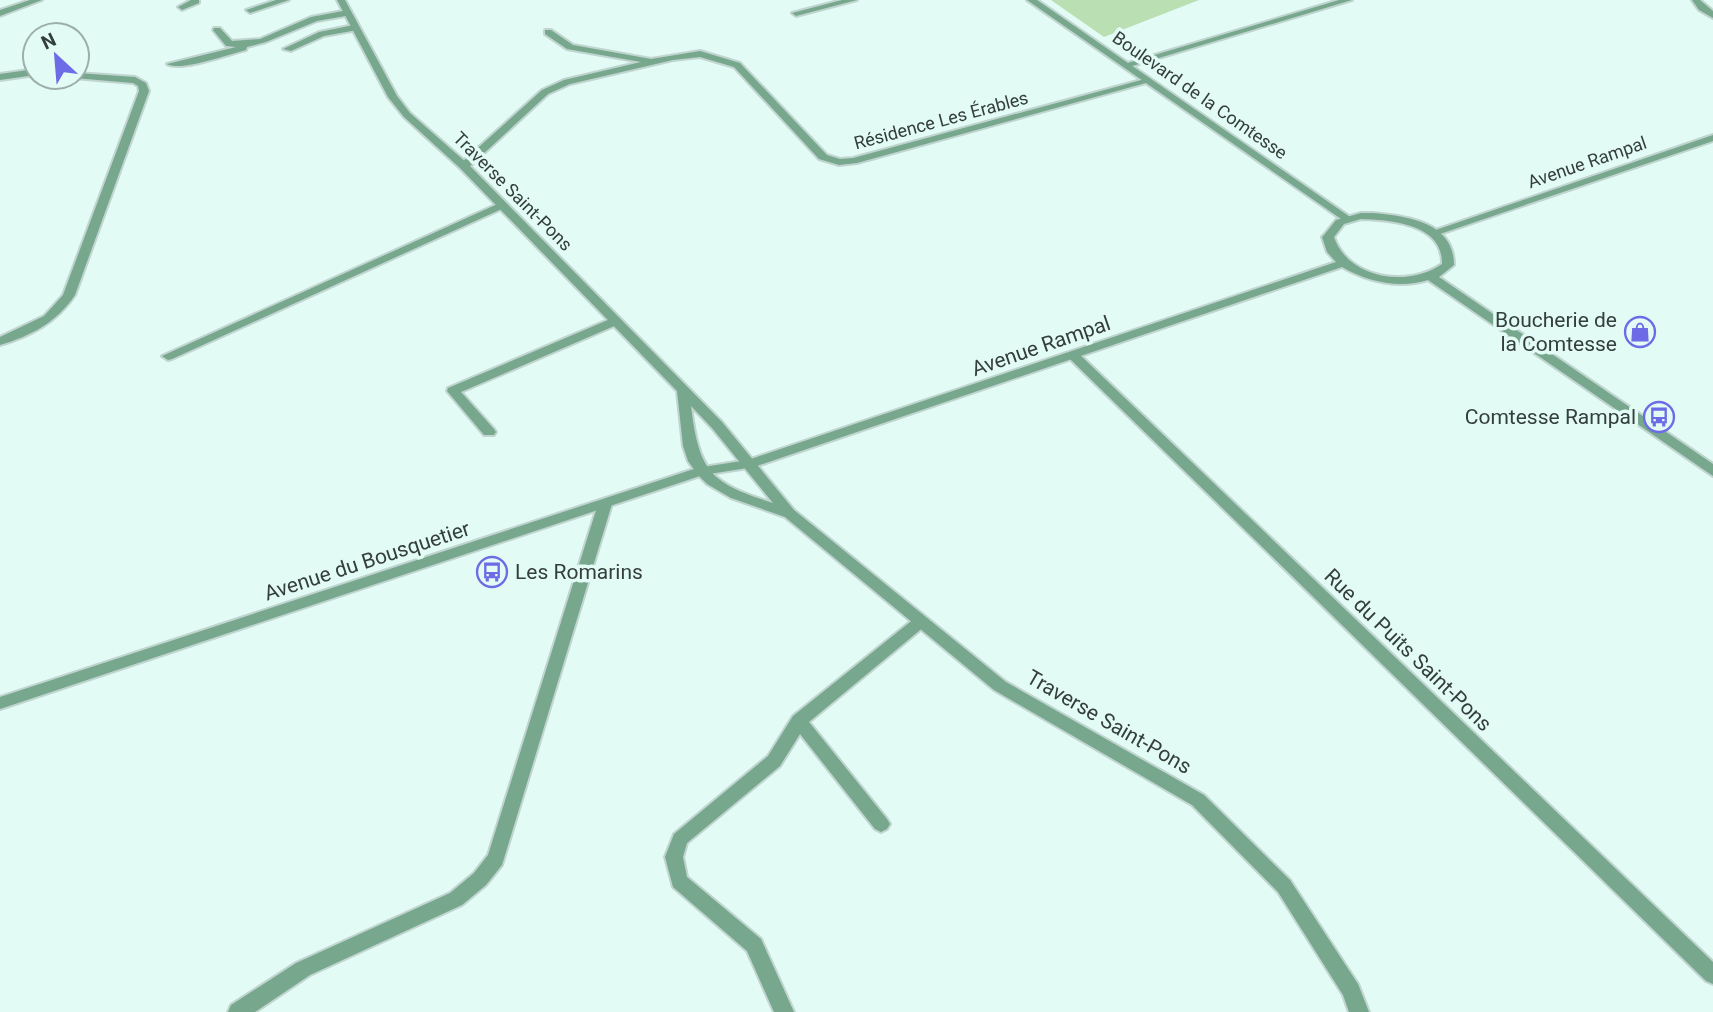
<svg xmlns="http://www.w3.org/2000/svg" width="1713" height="1012" viewBox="0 0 1713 1012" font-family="Roboto,sans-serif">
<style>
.green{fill:#badfb2}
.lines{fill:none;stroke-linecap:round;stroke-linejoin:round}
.service-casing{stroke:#c0d5d0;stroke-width:4}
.minor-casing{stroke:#c0d5d0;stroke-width:4}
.tertiary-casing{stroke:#c0d5d0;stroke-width:4}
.service{fill:#77a78d;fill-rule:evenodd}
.minor{fill:#77a78d;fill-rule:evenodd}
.tertiary{fill:#77a78d;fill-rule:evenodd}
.labels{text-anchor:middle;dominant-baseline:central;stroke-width:7;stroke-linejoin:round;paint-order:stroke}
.far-street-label{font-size:18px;fill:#343e3c;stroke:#e3fbf5}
.poi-label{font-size:21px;fill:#343e3c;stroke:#e3fbf5;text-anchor:end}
.street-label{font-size:21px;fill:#343e3c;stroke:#e3fbf5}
</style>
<rect width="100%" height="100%" fill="#e3fbf5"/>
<!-- green -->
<polygon class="green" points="1051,0 1199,0 1104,37"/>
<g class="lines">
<!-- service casing -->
<g class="service-casing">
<g id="service">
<polygon points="191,0 199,0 199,3 182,10 178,7"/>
<polygon points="276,0 289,0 250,13 246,10"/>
<polygon points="1339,0 1352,0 1129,67 1121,65"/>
<path d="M348 10 351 11V15L317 21 266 42 247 47 246 50C229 54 181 72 167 64L236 47 226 46 213 30 214 28H220L232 41 260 39 311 17Z"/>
<polygon points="354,25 357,26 357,30 324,36 291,51 283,49 319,32"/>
<polygon points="545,30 551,30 573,45 651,59 700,51 740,63 827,155 840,159 853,158 1145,79 1153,81 857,163 839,165 819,159 734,67 700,57 673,60 570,84 548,94 468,168 460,168 460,164 542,90 564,80 641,62 567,49 545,34"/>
<polygon points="35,69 35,75 0,80 0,74"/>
<path d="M77 73 135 77 146 83 149 91 75 295C57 322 31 336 0 345V337L44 316 63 295 139 91 138 86 133 83 74 78 77 77Z"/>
<polygon points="502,202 506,203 506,207 172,359 168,360 162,356"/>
<polygon points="615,317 621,321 619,324 461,392 494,429 496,432 494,435 484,435 447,391 448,388"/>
<polygon points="605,499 612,504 502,865 486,885 462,905 310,975 255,1012 228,1012 231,1005 296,963 450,893 474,873 488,855 598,504"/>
<polygon points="920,616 925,618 928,622 925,626 809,722 887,819 890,824 887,829 881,832 875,829 800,734 780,766 687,843 683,857 687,877 761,939 794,1012 774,1012 747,951 673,887 665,857 674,834 768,756 793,716 915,618"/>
</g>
</g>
<!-- minor casing -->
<g class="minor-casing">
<g id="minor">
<polygon points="30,0 42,0 0,16 0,10"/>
<path d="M337 0H345L397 96 410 113 468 164 722 422 794 510 1006 682 1204 795 1290 880 1358 984 1369 1012H1349L1343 995 1278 892 1192 805 994 690 785 517 731 498 707 484 698 475 688 461 683 446 677 391 460 168 404 117 388 97ZM691 406 712 428 773 503C710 483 699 472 691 406Z"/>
<polygon points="842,0 857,0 796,16 792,13"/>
<polygon points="1027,0 1037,0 1353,219 1352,221 1344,221"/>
<polygon points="1692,0 1700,0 1713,11 1713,18 1699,10"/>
<polygon points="1713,135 1713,141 1437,235 1429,235 1427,233"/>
<polygon points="1074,352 1078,353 1713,962 1713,984 1706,981 1070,359 1068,356"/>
</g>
</g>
<!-- tertiary casing -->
<g class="tertiary-casing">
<path id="tertiary" d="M1373 213C1407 216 1454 222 1454 265L1439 277 1713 464V476L1428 280C1399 289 1368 282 1342 267L754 467 703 475 0 709V697L697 468 748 460 1336 262 1327 252 1322 237 1324 235 1336 220 1361 213ZM1361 219C1392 220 1443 224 1442 264 1408 288 1348 279 1334 237L1344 224Z"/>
</g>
<!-- service -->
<use href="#service" class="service"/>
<!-- minor -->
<use href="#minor" class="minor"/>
<!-- tertiary -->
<use href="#tertiary" class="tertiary"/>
</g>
<!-- icons -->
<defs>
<g id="shop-ring" transform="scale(1.575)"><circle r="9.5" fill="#e3fbf5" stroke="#6d6ce6" stroke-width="1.5"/><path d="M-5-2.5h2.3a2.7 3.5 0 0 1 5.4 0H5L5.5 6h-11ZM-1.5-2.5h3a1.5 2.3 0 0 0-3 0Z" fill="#6d6ce6"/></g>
<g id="bus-ring" transform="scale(1.575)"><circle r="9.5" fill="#e3fbf5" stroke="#6d6ce6" stroke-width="1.5"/><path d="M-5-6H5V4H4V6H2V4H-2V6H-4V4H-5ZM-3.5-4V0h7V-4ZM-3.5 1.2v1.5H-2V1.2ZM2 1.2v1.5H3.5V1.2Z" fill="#6d6ce6"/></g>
</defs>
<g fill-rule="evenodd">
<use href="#shop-ring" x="1640" y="332"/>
<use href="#bus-ring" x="1659" y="417"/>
<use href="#bus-ring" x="492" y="572"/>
</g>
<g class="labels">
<!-- far-street labels -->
<g class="far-street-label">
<text transform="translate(1200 95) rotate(35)">Boulevard de la Comtesse</text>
<text transform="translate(941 120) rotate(-15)">Résidence Les Érables</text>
<text transform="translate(1587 162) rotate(-19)">Avenue Rampal</text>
<text transform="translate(513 191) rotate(45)">Traverse Saint-Pons</text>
</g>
<!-- poi labels -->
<g class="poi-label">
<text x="1617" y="320">Boucherie de<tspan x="1617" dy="24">la Comtesse</tspan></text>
<text x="1636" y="417">Comtesse Rampal</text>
<text x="515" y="572" text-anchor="start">Les Romarins</text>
</g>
<!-- street labels -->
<g class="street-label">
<text transform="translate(1041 346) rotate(-19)">Avenue Rampal</text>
<text transform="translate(367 561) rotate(-18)">Avenue du Bousquetier</text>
<text transform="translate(1408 650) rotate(44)">Rue du Puits Saint-Pons</text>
<text transform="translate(1109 722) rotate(30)">Traverse Saint-Pons</text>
</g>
</g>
<!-- north arrow -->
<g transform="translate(56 56) rotate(334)"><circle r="33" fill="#e3fbf5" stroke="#9dafab" stroke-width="2"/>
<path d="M0-5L12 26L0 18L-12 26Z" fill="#6d6ce6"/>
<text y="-10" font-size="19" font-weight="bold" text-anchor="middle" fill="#343e3c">N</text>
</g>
</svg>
